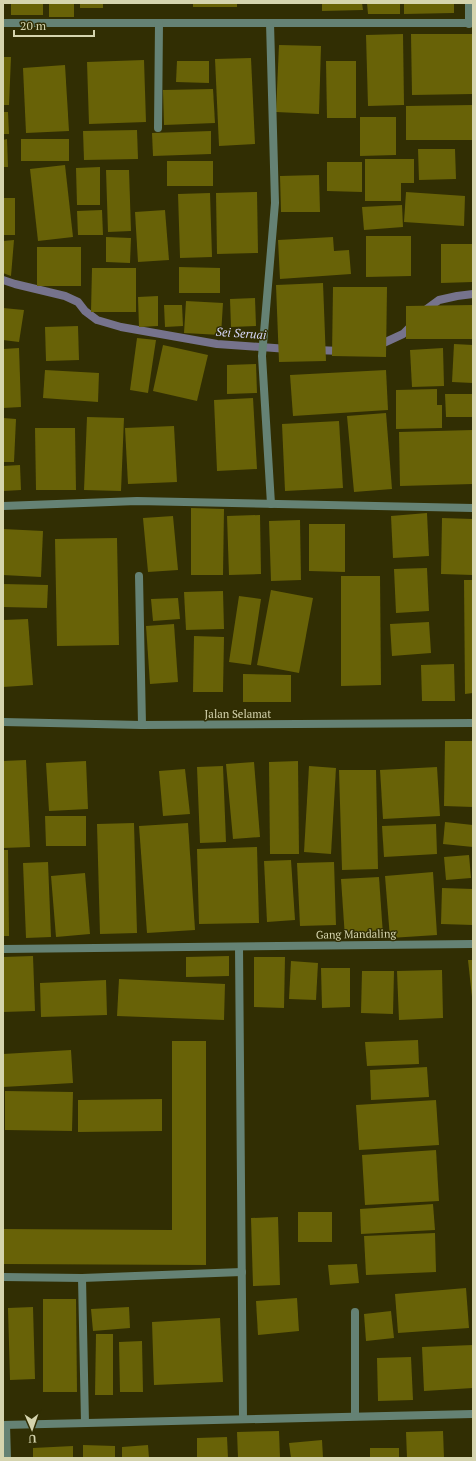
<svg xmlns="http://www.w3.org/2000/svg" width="476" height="1461" viewBox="0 0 476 1461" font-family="'PT Serif',serif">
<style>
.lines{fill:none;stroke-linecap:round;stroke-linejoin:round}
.stream{stroke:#76738c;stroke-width:8}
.building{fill:#686207}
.service{stroke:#658274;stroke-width:8}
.minor{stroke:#658274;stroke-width:8}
.labels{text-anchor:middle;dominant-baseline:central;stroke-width:3;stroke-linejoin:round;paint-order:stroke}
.street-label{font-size:11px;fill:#d5d4ae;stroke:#312e03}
.water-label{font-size:12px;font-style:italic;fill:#d6d6f8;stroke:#312e03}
</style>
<rect width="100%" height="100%" fill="#312e03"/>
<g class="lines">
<!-- stream -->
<g class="stream">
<polyline points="3,280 15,284 65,296 78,302 85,311 97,320 121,327 217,344 288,349"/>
<polyline points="424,311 439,300 457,296 473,294"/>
<polyline points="377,346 403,334 414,323"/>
<polyline points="315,350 342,351"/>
</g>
</g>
<!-- building -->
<g class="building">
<rect x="11" y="3" width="32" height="12"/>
<rect x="49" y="3" width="25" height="14"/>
<rect x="80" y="3" width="23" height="5"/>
<rect x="193" y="3" width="44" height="4"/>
<polygon points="322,3 362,3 363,10 322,11"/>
<polygon points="367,3 400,3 400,14 368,14"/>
<polygon points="404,3 454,3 454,13 404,14"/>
<polygon points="403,34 404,105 368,106 366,35"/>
<polygon points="411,34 473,34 473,94 412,95"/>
<polygon points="279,45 321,46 319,114 276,112"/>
<polygon points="3,57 11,57 9,105 3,105"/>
<polygon points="251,58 255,144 219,146 215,59"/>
<polygon points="144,60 146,122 89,124 87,62"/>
<polygon points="177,61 209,61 209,83 176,82"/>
<polygon points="326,61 356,61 356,118 327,118"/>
<polygon points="65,65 69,131 26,133 23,68"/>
<polygon points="213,89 215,123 164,125 163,90"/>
<polygon points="473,105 473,140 406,140 406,106"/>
<polygon points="3,112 8,112 9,134 3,134"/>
<polygon points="360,117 396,117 396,155 360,156"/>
<polygon points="137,130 138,159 84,160 83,131"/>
<polygon points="211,131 211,154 153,156 152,133"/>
<polygon points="7,139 8,167 3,167 3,140"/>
<rect x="21" y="139" width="48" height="22"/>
<polygon points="418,149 455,149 456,179 419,180"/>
<polygon points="365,159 414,159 414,183 401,183 401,201 365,201"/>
<rect x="167" y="161" width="46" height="25"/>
<polygon points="327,162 362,162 362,192 327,191"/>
<polygon points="65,165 73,237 38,241 30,169"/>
<polygon points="100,167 100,205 77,205 76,168"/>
<polygon points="106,170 129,170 131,231 108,232"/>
<polygon points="319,175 320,212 281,212 280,176"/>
<polygon points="257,192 258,253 217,254 216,193"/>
<polygon points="406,192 465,196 464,226 404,222"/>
<polygon points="210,193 212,257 180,258 178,194"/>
<rect x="3" y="198" width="12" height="37"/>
<polygon points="402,205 403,227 364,230 362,207"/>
<polygon points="102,210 103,235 78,235 77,211"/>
<polygon points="165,210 169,260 138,262 135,212"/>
<polygon points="366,236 411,236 411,276 366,277"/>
<polygon points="106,237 131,238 130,263 106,262"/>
<polygon points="333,237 334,251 349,250 351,274 280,279 278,240"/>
<polygon points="14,240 11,276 3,273 3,241"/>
<polygon points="441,244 473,244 473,282 441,283"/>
<rect x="37" y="247" width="44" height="39"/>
<polygon points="179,267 220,268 220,293 179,293"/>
<polygon points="92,268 136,268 136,312 91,312"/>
<polygon points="323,283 326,361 279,362 276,285"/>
<polygon points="333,287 387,287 386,357 332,356"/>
<polygon points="158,296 158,326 139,327 138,297"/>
<polygon points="255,298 256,326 231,327 230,299"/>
<polygon points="186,301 223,303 221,335 184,333"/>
<polygon points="164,305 182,305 183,326 165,327"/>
<polygon points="473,305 473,339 406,339 406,306"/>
<polygon points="3,308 24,310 19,342 3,340"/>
<polygon points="78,326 79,360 46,361 45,327"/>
<polygon points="137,338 156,340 148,393 130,390"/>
<polygon points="454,344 473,345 473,383 452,382"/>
<polygon points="163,345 208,355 197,401 153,391"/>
<polygon points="19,348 21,407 3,408 3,349"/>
<polygon points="443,348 444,386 412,387 410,350"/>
<polygon points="256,364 257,393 227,394 227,365"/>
<polygon points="45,370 99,373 98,402 43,398"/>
<polygon points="386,370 388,410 293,416 290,375"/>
<polygon points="437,389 437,405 442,405 442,428 396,429 396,390"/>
<polygon points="445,394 473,394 473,417 446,417"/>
<polygon points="253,398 257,469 217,471 214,400"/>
<polygon points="386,413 392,489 354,492 347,416"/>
<polygon points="87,417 124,418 121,491 84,490"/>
<polygon points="3,418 16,419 14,462 3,462"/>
<polygon points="339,421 343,488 285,491 282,424"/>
<polygon points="174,426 177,482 128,484 125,428"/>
<polygon points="35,428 75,428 76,490 36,490"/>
<polygon points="473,430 473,484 400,486 399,432"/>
<polygon points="20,465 21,490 3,491 3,466"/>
<polygon points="191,508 224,509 223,575 191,575"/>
<polygon points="427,513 429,556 393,558 391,516"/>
<polygon points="260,515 261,574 229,575 227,516"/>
<polygon points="173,516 178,570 148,572 143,518"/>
<polygon points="442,518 473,519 473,575 441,574"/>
<polygon points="300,520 301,580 271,581 269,521"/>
<polygon points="309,524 345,524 345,572 309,571"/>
<polygon points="3,529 43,531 41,577 3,575"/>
<polygon points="117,538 119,645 57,646 55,539"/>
<polygon points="427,568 429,611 396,613 394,569"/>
<polygon points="341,576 380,576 381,685 341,686"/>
<polygon points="464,580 473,580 473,693 465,694"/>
<polygon points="3,584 48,585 47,608 3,607"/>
<polygon points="271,590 313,598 299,673 257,665"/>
<polygon points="223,591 224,629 186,630 184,592"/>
<polygon points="239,596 261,599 251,665 229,662"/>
<polygon points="178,598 180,619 153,621 151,599"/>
<polygon points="28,619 33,685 3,687 3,620"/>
<polygon points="429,622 431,653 392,656 390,624"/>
<polygon points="174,624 178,682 150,684 146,626"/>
<polygon points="194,636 224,637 223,692 193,692"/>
<polygon points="454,664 455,701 422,701 421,665"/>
<polygon points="243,674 291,675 291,702 243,702"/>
<polygon points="445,741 473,741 473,807 444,806"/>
<polygon points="26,760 30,847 3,848 3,761"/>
<polygon points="86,761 88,809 49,811 46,763"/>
<polygon points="298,761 299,854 270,854 269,762"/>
<polygon points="254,762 260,837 233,839 226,764"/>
<polygon points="223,766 226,842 200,843 197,767"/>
<polygon points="309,766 336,768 331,854 304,852"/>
<polygon points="437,767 440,816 383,819 380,770"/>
<polygon points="185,769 190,814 163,816 159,771"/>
<polygon points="339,770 376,770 378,869 342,870"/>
<polygon points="45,816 86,816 86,846 46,846"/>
<polygon points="445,822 473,825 473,847 443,844"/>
<polygon points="134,823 137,933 100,934 97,824"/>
<polygon points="188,823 195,930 147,933 139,826"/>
<polygon points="436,824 437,854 384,857 382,826"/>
<polygon points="257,847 259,923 199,924 197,849"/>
<polygon points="3,850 8,850 9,936 3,936"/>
<polygon points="469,855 471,878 446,880 444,857"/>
<polygon points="291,860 295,920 267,922 264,861"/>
<polygon points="48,862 51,937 26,938 23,863"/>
<polygon points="334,862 336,925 300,926 297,863"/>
<polygon points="433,872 437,935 390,938 385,876"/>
<polygon points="85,873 90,934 56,937 51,876"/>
<polygon points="379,877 383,935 345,938 341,879"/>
<polygon points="442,888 473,889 473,925 441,924"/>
<polygon points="33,956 35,1011 3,1012 3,957"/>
<polygon points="229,956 229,976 186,977 186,957"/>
<polygon points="254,957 285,957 284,1008 254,1007"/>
<polygon points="468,960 473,960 473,997 472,997"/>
<polygon points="291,961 318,963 316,1000 289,999"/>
<polygon points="321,968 350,968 350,1007 322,1008"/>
<polygon points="442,970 443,1018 399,1020 397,971"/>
<polygon points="362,971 394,971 393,1014 361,1013"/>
<polygon points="119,979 225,984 224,1020 117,1016"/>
<polygon points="106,980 107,1015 41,1017 40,983"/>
<polygon points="418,1040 419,1064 367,1066 365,1042"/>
<polygon points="172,1041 206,1041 206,1265 3,1264 3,1229 172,1230"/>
<polygon points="71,1050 73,1083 3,1087 3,1054"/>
<polygon points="427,1067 429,1097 371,1100 370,1070"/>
<polygon points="5,1091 73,1092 72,1131 5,1130"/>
<polygon points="162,1099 162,1131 78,1132 78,1100"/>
<polygon points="436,1100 439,1145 359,1150 356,1105"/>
<polygon points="436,1150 439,1201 365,1205 362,1155"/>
<polygon points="433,1204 435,1230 361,1234 360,1209"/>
<rect x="298" y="1212" width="34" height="30"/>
<polygon points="278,1217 280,1285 253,1286 251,1218"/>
<polygon points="435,1233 436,1272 366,1275 364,1236"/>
<polygon points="357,1264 359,1283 330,1285 328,1265"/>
<polygon points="466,1288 469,1328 398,1333 395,1294"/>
<polygon points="297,1298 299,1331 258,1335 256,1301"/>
<polygon points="43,1299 76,1299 77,1392 43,1392"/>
<polygon points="33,1307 35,1379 10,1380 8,1308"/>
<polygon points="129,1307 130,1328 93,1331 91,1309"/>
<polygon points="391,1311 394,1338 366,1341 364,1314"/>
<polygon points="220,1318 223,1382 154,1385 152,1322"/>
<polygon points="96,1334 113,1334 113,1395 95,1395"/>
<polygon points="142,1341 143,1392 120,1392 119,1342"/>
<polygon points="473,1345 473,1388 424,1391 422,1347"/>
<polygon points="411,1357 413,1400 378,1401 377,1358"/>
<polygon points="279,1431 280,1458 238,1458 237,1432"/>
<polygon points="443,1431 444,1458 407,1458 406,1432"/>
<polygon points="227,1437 228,1458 197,1458 197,1438"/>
<polygon points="322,1440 323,1458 291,1458 289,1443"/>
<polygon points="83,1445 115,1446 115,1458 83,1458"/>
<polygon points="148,1445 149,1458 122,1458 122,1447"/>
<polygon points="73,1446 73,1458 33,1458 33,1448"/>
<rect x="370" y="1448" width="29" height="10"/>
</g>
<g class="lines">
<!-- service -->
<g class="service">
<polyline points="139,576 142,725"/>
<polyline points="3,1277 82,1278 242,1272"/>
<polyline points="82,1278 85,1423"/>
<polyline points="355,1312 355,1416"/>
</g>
<!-- minor -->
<g class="minor">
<polyline points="469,3 469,24"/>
<polyline points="3,23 473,23"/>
<polyline points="270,23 275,203 262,356 271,504"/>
<polyline points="158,128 159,23"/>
<polyline points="3,506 137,501 473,508"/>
<polyline points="3,722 142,725 473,723"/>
<polyline points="239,947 243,1419"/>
<polyline points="3,949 473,944"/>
<polyline points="3,1425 473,1414"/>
<polyline points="6,1425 7,1458"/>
</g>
</g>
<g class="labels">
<!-- street labels -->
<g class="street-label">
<text x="238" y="714">Jalan Selamat</text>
<text transform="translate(356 934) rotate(-1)">Gang Mandaling</text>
</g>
<!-- water labels -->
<g class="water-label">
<text transform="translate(241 333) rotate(4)">Sei Seruai</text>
</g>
</g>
<!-- border -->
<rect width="476" height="1461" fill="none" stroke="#d5d4ae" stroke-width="8"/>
<!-- north arrow -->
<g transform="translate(32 1429) rotate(178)" stroke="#312e03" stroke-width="3" paint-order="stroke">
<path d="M0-3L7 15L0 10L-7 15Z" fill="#d5d4ae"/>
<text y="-6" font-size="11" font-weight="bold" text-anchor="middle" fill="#d5d4ae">U</text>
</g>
<!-- scale -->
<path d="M14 30v6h80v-6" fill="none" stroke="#d5d4ae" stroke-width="2"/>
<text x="20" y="30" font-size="12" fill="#d5d4ae" stroke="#312e03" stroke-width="3" paint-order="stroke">20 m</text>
</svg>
